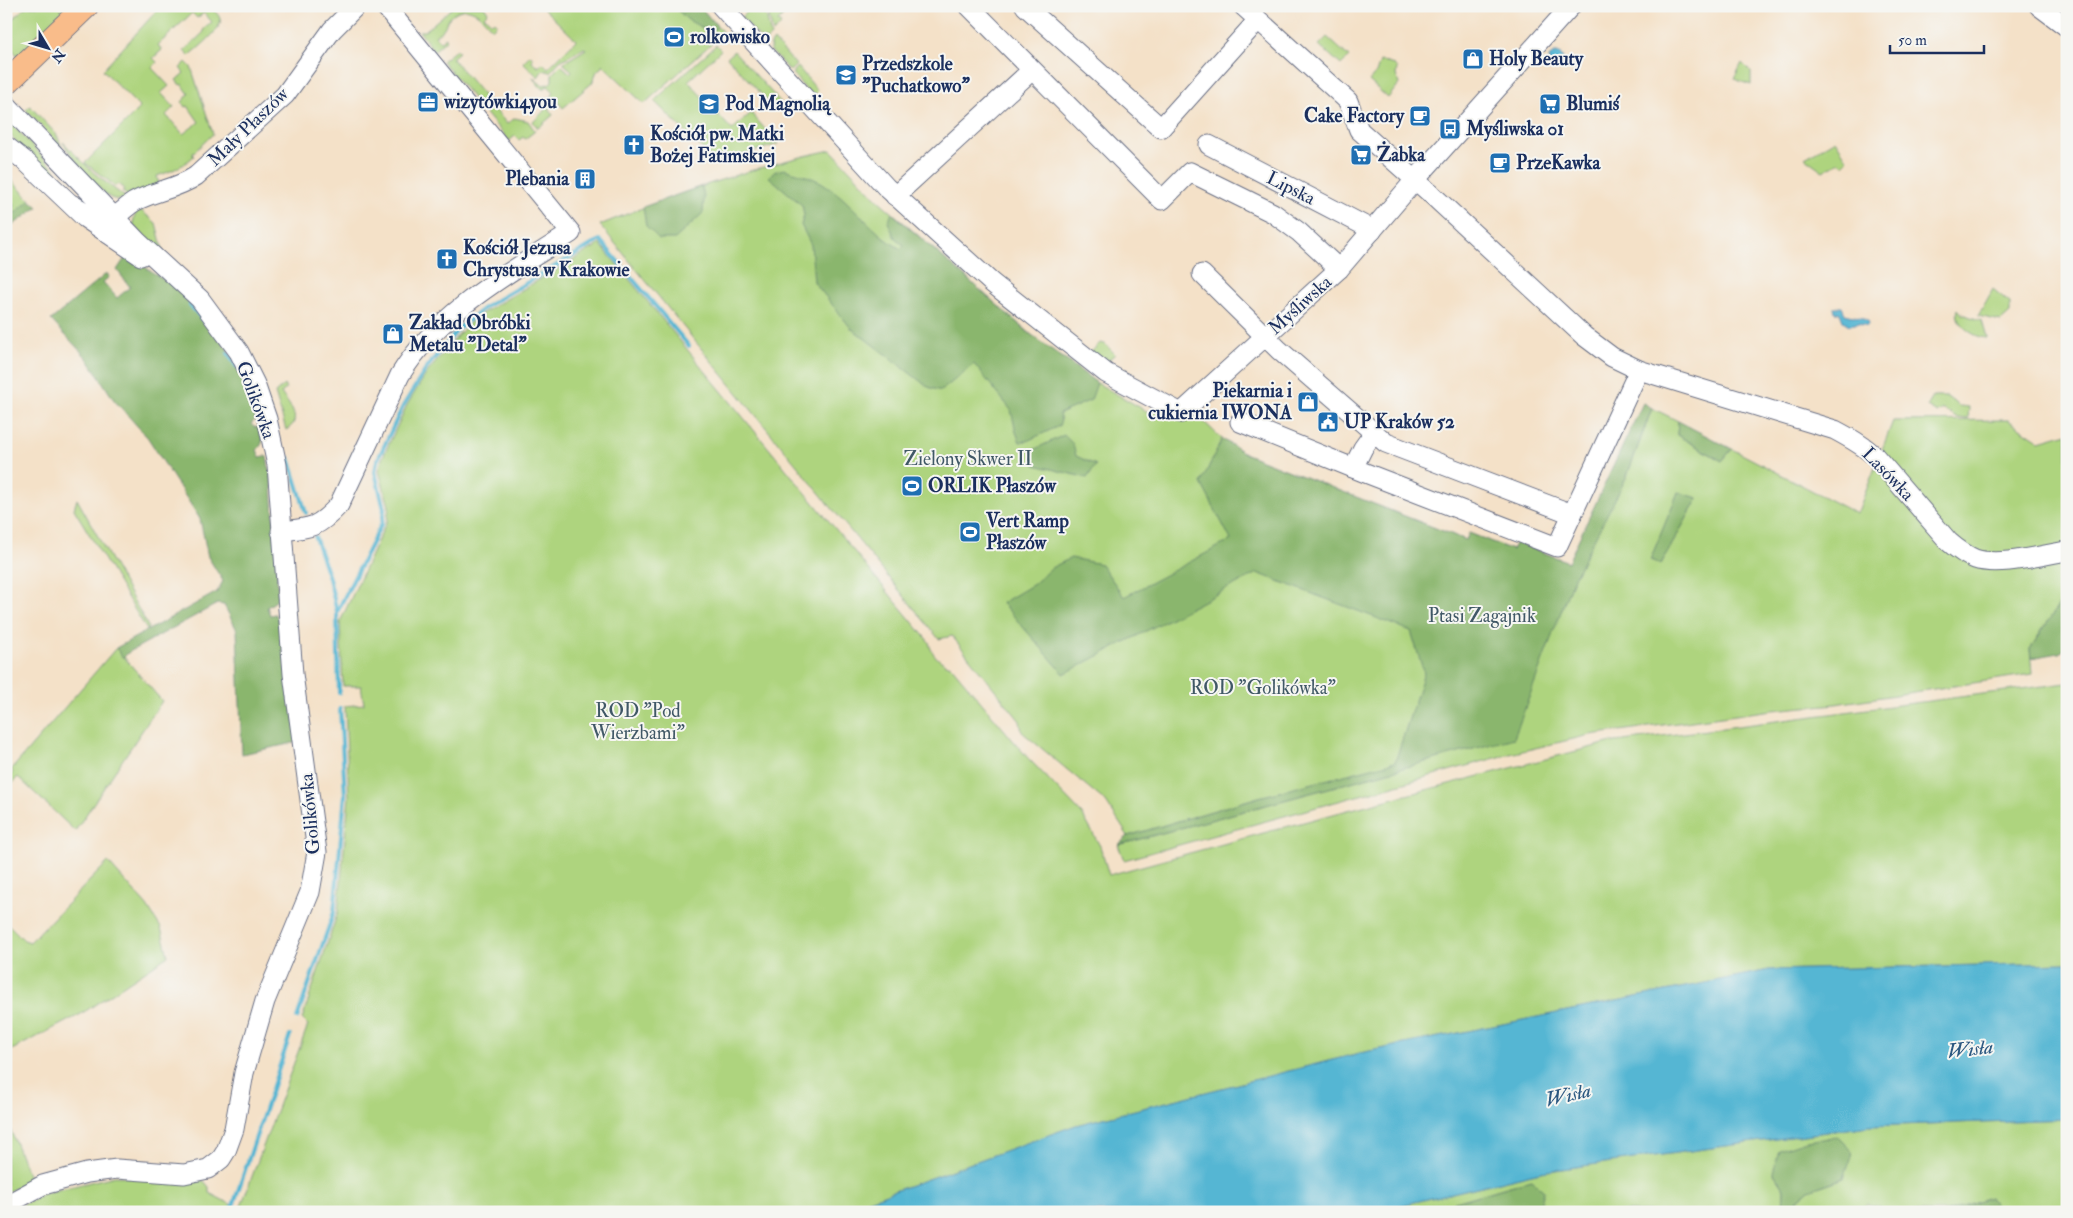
<svg xmlns="http://www.w3.org/2000/svg" width="2073" height="1218" viewBox="0 0 2073 1218" font-family="'IM FELL Double Pica',serif">
<style>
.green{fill:#aed47e;stroke:#64826e;fill-rule:evenodd}
.forest{fill:#8ab66d;stroke:#527266}
.water{fill:#55b6d3;stroke:#387298}
.lines{fill:none;stroke-linecap:round;stroke-linejoin:round}
.stream{stroke:#55b6d3;stroke-width:4}
.minor-casing{stroke:#676d83;stroke-width:21}
.major-casing{stroke:#676d83;stroke-width:26}
.minor{stroke:#fff;stroke-width:19}
.major{stroke:#f9bc8a;stroke-width:24}
.labels{text-anchor:middle;dominant-baseline:central;stroke-width:4;stroke-linejoin:round;paint-order:stroke}
.poi-label{font-size:19px;font-weight:bold;fill:#1b2f5e;stroke:#f6f6f2;text-anchor:start}
.street-label{font-size:19px;fill:#1b2f5e;stroke:#f6f6f2}
.park-label{font-size:19px;fill:#405866;stroke:#f6f6f2}
.water-label{font-size:20px;font-style:italic;fill:#2c5881;stroke:#f6f6f2}
</style>
<rect width="100%" height="100%" fill="#f6f6f2"/>
<filter id="ink" filterUnits="userSpaceOnUse"><feTurbulence type="fractalNoise" baseFrequency=".02" numOctaves="2"/><feDisplacementMap in="SourceGraphic" scale="10" xChannelSelector="R" yChannelSelector="G"/><feConvolveMatrix kernelMatrix="1 2 1 2 8 2 1 2 1" color-interpolation-filters="sRGB"/></filter>
<filter id="wash" filterUnits="userSpaceOnUse"><feTurbulence type="fractalNoise" baseFrequency=".0096" numOctaves="4" result="noise"/><feDisplacementMap in="SourceGraphic" scale="20" xChannelSelector="R" yChannelSelector="G"/><feGaussianBlur stdDeviation="1.12" result="paint"/><feColorMatrix in="noise" values="0 0 0 0 0 0 0 0 0 0 0 0 0 0 0 0 0 1.4 0 .05"/><feComposite in="paint" operator="in"/></filter>
<g filter="url(#wash)">
<rect width="100%" height="100%" fill="#f4e1c8"/>
<!-- green -->
<g class="green">
<polygon points="27,6 72,6 19,57 6,43 6,25"/>
<path d="M161 6H209C213 10 219 14 220 19 224 28 196 50 189 56L184 51 204 32 203 30 212 22 204 13 197 18 192 13 158 45 162 50 153 58 157 62 152 68 169 86 161 93 174 107 166 115 183 134 199 122 188 106 186 107 182 102 189 94 182 84 180 85 176 80 184 73 180 68 186 62 191 67 213 134 192 154 194 156C182 167 172 171 157 176L159 184 129 197 122 191 124 189 118 184 115 186 85 163 140 108 103 70Z"/>
<path d="M454 6H484L488 12 484 16 492 23 494 21 497 24 492 29C480 14 466 0 449 18 446 21 446 25 444 28 442 31 437 34 435 36L440 42 446 37V40L434 51 419 31H425Z"/>
<polygon points="541,6 699,6 721,30 722,34 644,104 602,64 603,66 597,71 592,83 563,108 557,101 548,108 553,115 538,128 533,122 544,111 547,99 551,98 554,92 548,86 542,89 532,77 542,85 549,84 552,81 552,74 561,65 570,73 572,71 563,63 586,49 584,48 560,61 550,72 543,70 538,77 523,62 530,55 533,59 532,61 538,67 543,63 548,68 576,40"/>
<polygon points="753,6 764,6 771,36 767,40 761,39 741,17"/>
<polygon points="766,6 774,6 783,16 778,21 781,25 773,33"/>
<polygon points="1327,37 1349,57 1341,65 1319,45"/>
<polygon points="774,40 796,65 790,71 770,50 771,44"/>
<polygon points="716,45 721,50 688,81 732,130 751,113 778,144 717,163 654,101"/>
<polygon points="456,50 459,52 452,58 507,124 515,118 528,121 535,131 525,139 523,137 519,140 515,136 509,141 442,61"/>
<polygon points="734,51 783,105 779,108 773,107 727,57"/>
<polygon points="1380,61 1394,65 1397,68 1396,75 1399,84 1388,98 1369,81 1376,73"/>
<polygon points="1742,63 1751,72 1751,85 1734,79"/>
<polygon points="798,67 818,91 812,97 792,73"/>
<polygon points="30,106 57,135 62,148 26,110"/>
<polygon points="12,124 56,171 56,177 50,177 6,131"/>
<polygon points="1835,140 1848,160 1843,165 1839,162 1823,171 1805,158"/>
<path d="M63 142 94 173 126 198C121 200 116 200 111 198 101 193 68 153 63 142Z"/>
<path d="M831 150 878 200 1029 333 1097 383 1150 413 1155 406 1195 408 1202 414 1199 417 1222 439 1246 454 1466 540 1469 533 1512 550 1516 542 1568 562 1627 476 1652 408 1678 421 1677 435 1722 461 1732 449 1857 514 1893 421 2008 420 2040 441 2067 433V592L2030 649 2032 674 1836 704 1772 710 1590 735 1510 754 1124 860 1118 845 1398 769 1259 797 1128 836 1106 802 1022 732 1020 721 952 636 939 639 600 225C675 194 752 167 831 150ZM1698 498 1661 564 1651 560H1650Z"/>
<path d="M6 174 30 200 15 213 11 209C11 197 6 187 6 174Z"/>
<polygon points="138,208 156,223 164,255 133,226 134,218"/>
<path d="M600 244 929 642C931 655 940 662 951 666L1027 757 1082 814 1100 846 1109 875 1348 810 1608 743 2067 683V963L1769 970 1360 1053 1076 1125 837 1212H8L45 1193 115 1176 204 1181 209 1187V1193L240 1209 308 1025 302 1019 338 912 349 797 345 706 364 704 361 686H343L340 622 387 521 389 506 379 471 382 459 407 405 426 374 459 334 476 317Z"/>
<polygon points="1993,289 2010,303 2010,313 2001,321 1978,316"/>
<path d="M1958 309 1962 314 1982 321 1987 338C1975 338 1953 324 1958 309Z"/>
<polygon points="1100,343 1105,344 1115,354 1105,363 1090,353"/>
<path d="M284 385 286 389 281 393C289 405 304 420 286 430L275 393Z"/>
<polygon points="1933,397 1947,397 1959,406 1969,407 1968,419 1956,418 1943,409 1937,413 1927,407"/>
<polygon points="77,499 149,628 147,630 74,509"/>
<polygon points="116,648 162,701 75,831 18,777 6,790 6,781 13,772 11,770"/>
<polygon points="108,862 147,906 161,928 168,956 81,1014 6,1053 6,922 24,940 30,942"/>
<polygon points="2067,1119 2066,1212 1994,1212 1995,1207 1989,1197 1947,1212 1878,1212 1879,1207 1867,1204 1858,1212 1830,1212 1823,1206 1806,1206 1797,1200 1809,1190 1844,1178 1773,1172 1784,1189 1783,1212 1542,1212 1531,1180 1435,1208 1430,1212 1373,1212 1540,1172 1869,1126"/>
<polygon points="11,1131 30,1180 6,1193 6,1133"/>
</g>
<!-- forest -->
<g class="forest">
<polygon points="673,6 699,6 718,27 710,32 688,20"/>
<path d="M784 169C796 173 810 176 821 182 851 199 871 233 901 249L904 245 895 238 888 222 892 213 1029 333 1097 383 1091 400 1059 414 1061 420 1059 426 1027 441 1020 442 1016 432 1011 410 974 364 941 391 928 387 851 328 814 282 811 245 801 225 804 215 802 205 769 177 773 172Z"/>
<polygon points="702,186 704,197 703,213 675,239 659,239 646,226 643,207"/>
<polygon points="6,188 11,202 14,205 14,208 11,209 15,213 30,200 38,207 6,230"/>
<path d="M127 255 179 290 205 318 231 354 247 384 257 418 251 424 254 427 259 428C263 438 265 442 257 450L260 457 265 456 267 457 272 483 278 595 276 601 267 607 270 615 275 614 278 618 298 742 242 754 237 630 224 605 217 604 129 652 123 658 116 648 217 592 223 581 208 557 200 519 148 438 114 400 87 358 51 320 107 273 109 277 103 282 117 298 130 287 117 270Z"/>
<polygon points="1643,403 1652,408 1627,476 1572,582 1514,738 1118,845 1128,836 1259,797 1395,762 1424,673 1411,631 1257,573 1064,674 1002,603 1034,584 1051,568 1071,558 1101,564 1124,597 1231,540 1201,483 1222,439 1246,454 1466,540 1469,533 1512,550 1516,542 1568,562"/>
<polygon points="1678,421 1732,449 1722,461 1677,435"/>
<polygon points="1064,435 1073,444 1076,456 1096,465 1087,478 1035,465 1031,451"/>
<polygon points="1678,492 1698,498 1661,564 1650,560"/>
<polygon points="2067,592 2067,648 2059,653 2031,658 2030,649"/>
<path d="M1838 1137 1853 1153 1844 1178 1809 1190 1797 1200C1809 1209 1819 1203 1830 1212H1783L1784 1189 1773 1172 1779 1150 1806 1141Z"/>
<polygon points="1531,1180 1544,1191 1540,1207 1542,1212 1430,1212 1435,1208"/>
<polygon points="1989,1197 1995,1207 1994,1212 1947,1212"/>
</g>
<!-- water -->
<g class="water">
<circle cx="1556" cy="60" r="7"/>
<polygon points="1834,307 1842,307 1845,314 1862,318 1869,322 1867,326 1859,323 1849,325 1843,321 1840,313 1835,312"/>
<polygon points="2067,963 2067,1119 1869,1126 1540,1172 1373,1212 837,1212 1076,1125 1360,1053 1769,970"/>
</g>
<g class="lines">
<!-- stream -->
<g class="stream">
<polyline points="190,305 204,321"/>
<polyline points="228,353 236,366"/>
<polyline points="289,458 306,513"/>
<polyline points="315,537 329,578 337,612 339,693"/>
<polyline points="337,612 382,523 384,509 375,472 377,461 403,406 428,366 459,328 485,307 600,240 689,346"/>
<polyline points="297,1018 334,912 345,795 340,708"/>
<polyline points="231,1212 290,1035"/>
</g>
</g>
</g>
<g filter="url(#ink)">
<g class="lines">
<!-- minor casing -->
<g class="minor-casing">
<g id="minor">
<polyline points="721,6 886,187 992,283 1106,373 1181,413 1339,269 1415,180 1571,6"/>
<polyline points="969,6 1162,200 1190,172 1273,213 1299,232 1339,269"/>
<polyline points="1025,6 1161,128 1258,20"/>
<path d="M1243 6 1348 101 1359 130 1430 193 1584 336 1612 357 1639 370 1835 430C1850 438 1863 445 1875 456L1949 542C1957 549 1965 555 1975 559 1999 567 2041 555 2067 551"/>
<polyline points="2039,6 2067,27"/>
<polyline points="6,104 138,242 200,299 239,352 255,384 267,419 277,465 293,674 317,852 310,892 265,1001 244,1073 234,1129 226,1151 221,1159 208,1169 184,1174 117,1169 87,1173 43,1185 6,1205"/>
<polyline points="1209,145 1365,226 1372,231"/>
<polyline points="6,146 25,161 85,218 141,256"/>
<polyline points="895,196 1032,70"/>
<path d="M73 205C82 210 94 219 105 219 117 219 124 208 134 202 154 191 177 189 196 176L285 95 332 30 356 6"/>
<polyline points="1202,274 1279,350 1386,443 1572,514"/>
<polyline points="1240,422 1363,472 1557,547 1639,370"/>
<polyline points="1353,468 1363,448 1373,434"/>
<path d="M281 531C311 528 318 528 339 505L400 375C439 311 509 273 571 233L385 6"/>
</g>
</g>
<!-- major casing -->
<g class="major-casing">
<polyline id="major" points="6,83 86,6"/>
</g>
<!-- minor -->
<use href="#minor" class="minor"/>
<!-- major -->
<use href="#major" class="major"/>
</g>
</g>
<!-- icons -->
<defs>
<g id="stadium-square" transform="scale(1.125)"><rect x="-9" y="-9" width="18" height="18" rx="4" fill="#1f6fb2" stroke="#f6f6f2"/><path d="M0-5a6.5 5 0 1 0 0 10a6.5 5 0 1 0 0-10ZM-3.5-1.8h7v3.6h-7Z" fill="#fff"/></g>
<g id="shop-square" transform="scale(1.125)"><rect x="-9" y="-9" width="18" height="18" rx="4" fill="#1f6fb2" stroke="#f6f6f2"/><path d="M-5-2.5h2.3a2.7 3.5 0 0 1 5.4 0H5L5.5 6h-11ZM-1.5-2.5h3a1.5 2.3 0 0 0-3 0Z" fill="#fff"/></g>
<g id="school-square" transform="scale(1.125)"><rect x="-9" y="-9" width="18" height="18" rx="4" fill="#1f6fb2" stroke="#f6f6f2"/><path d="M0-5L7-2L0 1L-7-2ZM-4 1L0 2.5L4 1V4Q0 6-4 4Z" fill="#fff"/></g>
<g id="office-square" transform="scale(1.125)"><rect x="-9" y="-9" width="18" height="18" rx="4" fill="#1f6fb2" stroke="#f6f6f2"/><path d="M-6-3h4V-5.5h4V-3h4V5H-6ZM-1-4.5V-3h2v-1.5ZM-6 0V1H6V0Z" fill="#fff"/></g>
<g id="supermarket-square" transform="scale(1.125)"><rect x="-9" y="-9" width="18" height="18" rx="4" fill="#1f6fb2" stroke="#f6f6f2"/><path d="M-6-5.5h2.5l.6 2H6L4.5 2H-2.5L-4.4-4H-6ZM-1.5 3.2a1.3 1.3 0 1 0 .1 0ZM3 3.2a1.3 1.3 0 1 0 .1 0Z" fill="#fff"/></g>
<g id="cafe-square" transform="scale(1.125)"><rect x="-9" y="-9" width="18" height="18" rx="4" fill="#1f6fb2" stroke="#f6f6f2"/><path d="M-5.5-4.5H6V0H3Q3 3.5 0 3.5H-2.5Q-5.5 3.5-5.5 0ZM3-3.2v2h1.7v-2ZM-6 4.5H4V6H-6Z" fill="#fff"/></g>
<g id="bus-square" transform="scale(1.125)"><rect x="-9" y="-9" width="18" height="18" rx="4" fill="#1f6fb2" stroke="#f6f6f2"/><path d="M-5-6H5V4H4V6H2V4H-2V6H-4V4H-5ZM-3.5-4V0h7V-4ZM-3.5 1.2v1.5H-2V1.2ZM2 1.2v1.5H3.5V1.2Z" fill="#fff"/></g>
<g id="church-square" transform="scale(1.125)"><rect x="-9" y="-9" width="18" height="18" rx="4" fill="#1f6fb2" stroke="#f6f6f2"/><path d="M-1.2-6h2.4v3.5h3.3v2.4h-3.3V6h-2.4V-.1h-3.3v-2.4h3.3Z" fill="#fff"/></g>
<g id="building-square" transform="scale(1.125)"><rect x="-9" y="-9" width="18" height="18" rx="4" fill="#1f6fb2" stroke="#f6f6f2"/><path d="M-4-6H4V6H1V3H-1V6H-4ZM-2.5-4.3h1.7v1.8h-1.7ZM.8-4.3h1.7v1.8H.8ZM-2.5-1h1.7V.8h-1.7ZM.8-1h1.7V.8H.8Z" fill="#fff"/></g>
<g id="civic-square" transform="scale(1.125)"><rect x="-9" y="-9" width="18" height="18" rx="4" fill="#1f6fb2" stroke="#f6f6f2"/><path d="M-.6-6.5H3V-4.5H.6V-3L4-1V1h2V6H-6V1h2V-1L-.6-3ZM-1.2 2.5V6h2.4V2.5Z" fill="#fff"/></g>
</defs>
<g fill-rule="evenodd">
<use href="#stadium-square" x="674" y="37"/>
<use href="#shop-square" x="1473" y="59"/>
<use href="#school-square" x="846" y="75"/>
<use href="#office-square" x="428" y="102"/>
<use href="#school-square" x="709" y="104"/>
<use href="#supermarket-square" x="1550" y="104"/>
<use href="#cafe-square" x="1420" y="116"/>
<use href="#bus-square" x="1450" y="129"/>
<use href="#church-square" x="634" y="145"/>
<use href="#supermarket-square" x="1361" y="155"/>
<use href="#cafe-square" x="1500" y="163"/>
<use href="#building-square" x="585" y="179"/>
<use href="#church-square" x="447" y="259"/>
<use href="#shop-square" x="393" y="334"/>
<use href="#shop-square" x="1308" y="402"/>
<use href="#civic-square" x="1328" y="422"/>
<use href="#stadium-square" x="912" y="486"/>
<use href="#stadium-square" x="970" y="532"/>
</g>
<g class="labels">
<!-- poi labels -->
<g class="poi-label">
<text x="690" y="37">rolkowisko</text>
<text x="1489" y="59">Holy Beauty</text>
<text x="862" y="64">Przedszkole<tspan x="862" dy="22">"Puchatkowo"</tspan></text>
<text x="444" y="102">wizytówki4you</text>
<text x="725" y="104">Pod Magnolią</text>
<text x="1566" y="104">Blumiś</text>
<text x="1404" y="116" text-anchor="end">Cake Factory</text>
<text x="1466" y="129">Myśliwska 01</text>
<text x="650" y="134">Kościół pw. Matki<tspan x="650" dy="22">Bożej Fatimskiej</tspan></text>
<text x="1377" y="155">Żabka</text>
<text x="1516" y="163">PrzeKawka</text>
<text x="569" y="179" text-anchor="end">Plebania</text>
<text x="463" y="248">Kościół Jezusa<tspan x="463" dy="22">Chrystusa w Krakowie</tspan></text>
<text x="409" y="323">Zakład Obróbki<tspan x="409" dy="22">Metalu "Detal"</tspan></text>
<text x="1292" y="391" text-anchor="end">Piekarnia i<tspan x="1292" dy="22">cukiernia IWONA</tspan></text>
<text x="1344" y="422">UP Kraków 52</text>
<text x="928" y="486">ORLIK Płaszów</text>
<text x="986" y="521">Vert Ramp<tspan x="986" dy="22">Płaszów</tspan></text>
</g>
<!-- street labels -->
<g class="street-label">
<text transform="translate(248 127) rotate(-44)">Mały Płaszów</text>
<text transform="translate(1291 188) rotate(27)">Lipska</text>
<text transform="translate(1300 305) rotate(-42)">Myśliwska</text>
<text transform="translate(256 400) rotate(70)">Golikówka</text>
<text transform="translate(1888 474) rotate(46)">Lasówka</text>
<text transform="translate(310 814) rotate(-95)">Golikówka</text>
</g>
<!-- park labels -->
<g class="park-label">
<text x="968" y="459">Zielony Skwer II</text>
<text x="1482" y="616">Ptasi Zagajnik</text>
<text x="1263" y="688">ROD "Golikówka"</text>
<text x="638" y="711">ROD "Pod<tspan x="638" dy="22">Wierzbami"</tspan></text>
</g>
<!-- water labels -->
<g class="water-label">
<text transform="translate(1970 1049) rotate(-6)">Wisła</text>
<text transform="translate(1568 1095) rotate(-13)">Wisła</text>
</g>
</g>
<!-- margin -->
<rect width="2073" height="1218" fill="none" stroke="#f6f6f2" stroke-width="25"/>
<!-- north arrow -->
<g transform="translate(48 48) rotate(128)" stroke="#f6f6f2" stroke-width="4" paint-order="stroke">
<path d="M0-4L9 19L0 12L-9 19Z" fill="#1b2f5e"/>
<text y="-8" font-size="14" font-weight="bold" text-anchor="middle" fill="#1b2f5e">N</text>
</g>
<!-- scale -->
<path d="M1890 45v8h94v-8" fill="none" stroke="#1b2f5e" stroke-width="2.5"/>
<text x="1898" y="45" font-size="15" fill="#1b2f5e" stroke="#f6f6f2" stroke-width="4" paint-order="stroke">50 m</text>
</svg>
